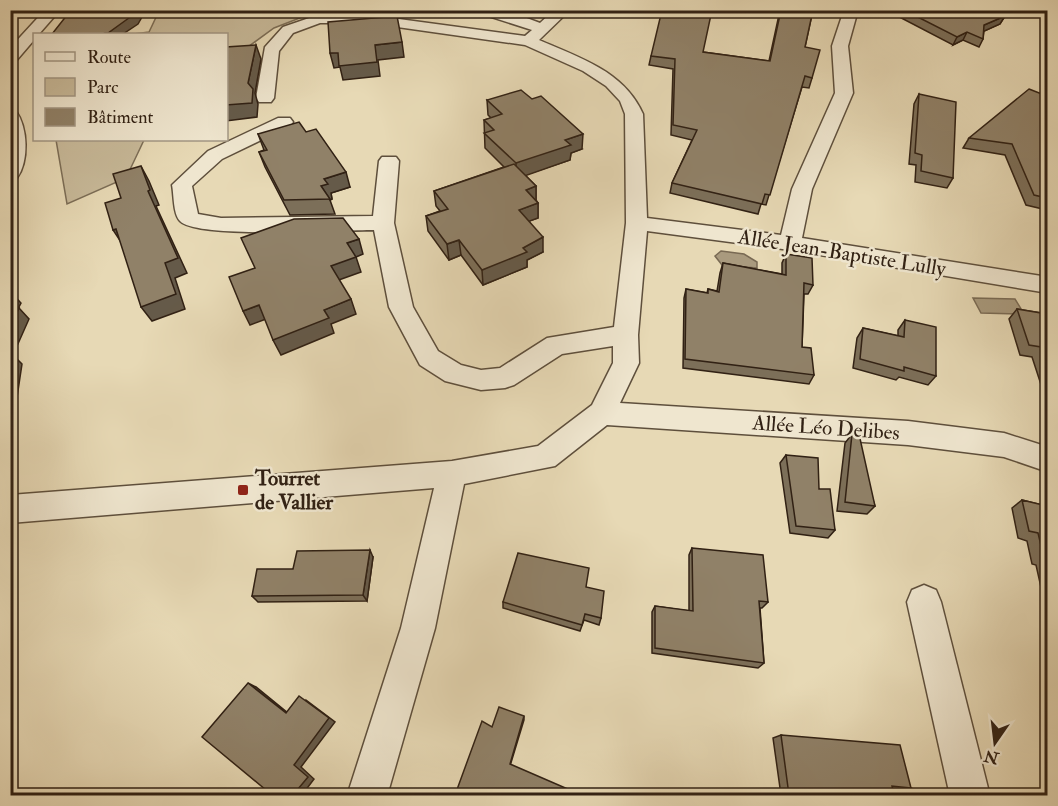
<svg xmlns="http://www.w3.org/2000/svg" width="1058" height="806" viewBox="0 0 1058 806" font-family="'IM FELL Double Pica',serif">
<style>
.green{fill:#c8ba9a;stroke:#7c6e57;stroke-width:1.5}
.water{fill:#a99a7e;stroke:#796a54;stroke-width:1.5}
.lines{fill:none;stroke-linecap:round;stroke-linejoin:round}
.minor-casing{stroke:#5e4f3c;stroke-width:3}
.minor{fill:#efe6cf;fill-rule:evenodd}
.wall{fill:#7c6f59;stroke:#312114;stroke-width:1.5}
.shaded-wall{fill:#655a49;stroke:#312114;stroke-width:1.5}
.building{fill:#908168;stroke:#312114;stroke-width:1.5}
.poi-dot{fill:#8f2418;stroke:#efe6cf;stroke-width:2}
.labels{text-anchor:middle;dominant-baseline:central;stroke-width:5;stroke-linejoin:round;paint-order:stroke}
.street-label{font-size:21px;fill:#312114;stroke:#efe6cf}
.poi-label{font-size:21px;font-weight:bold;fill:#312114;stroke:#efe6cf;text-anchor:start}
</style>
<rect width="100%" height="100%" fill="#e7d9b5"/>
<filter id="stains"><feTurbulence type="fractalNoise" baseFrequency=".00333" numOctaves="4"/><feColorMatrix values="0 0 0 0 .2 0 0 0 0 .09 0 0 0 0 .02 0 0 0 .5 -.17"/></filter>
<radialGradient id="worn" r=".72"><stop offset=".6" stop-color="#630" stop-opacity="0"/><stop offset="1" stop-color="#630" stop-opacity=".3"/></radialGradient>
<!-- green -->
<g class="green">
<polygon points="159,11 368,11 310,14 274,28 245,49 227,54 226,34 134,34 149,32"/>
<polygon points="56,140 144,140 126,178 67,204"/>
</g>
<!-- water -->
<g class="water">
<polygon points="721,251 744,254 757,262 757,268 722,265 715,256"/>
<polygon points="973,298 1015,299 1023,312 1022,314 981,313"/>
</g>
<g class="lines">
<!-- minor casing -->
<g class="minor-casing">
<g id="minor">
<polygon points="45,10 60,10 39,34 34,34 34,40 16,61 10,63 10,48"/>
<path d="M477 10H505L540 23 554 10H570L539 40C580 58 624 71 643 114L647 218 781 235 792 189 835 93 832 46 844 10H858L848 46 853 93 812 189 802 238 1048 277V293L790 250 647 231 638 335 639 363 620 403 908 421 1004 433 1048 447V472L1004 457 908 445 607 425 555 466 464 484 435 628 387 796H347L401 628 434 488 10 523V495L452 461 538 446 592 405 613 363V346L562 354 514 385 505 388 481 390 445 381 420 365 389 307 374 230C343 230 196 239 180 221 173 214 174 194 172 185L208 151 278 118H290L293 122 290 126 222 159 192 186 198 214 221 218 373 216 379 161 382 157H396L399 161 394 223 413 307 438 351 461 365 481 370 500 368 547 338 614 327 626 223 625 114 620 101 606 86 583 71 525 45 369 23H320L293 33 279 51 274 98 271 102H259L256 98 265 47 283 27 318 15H369L525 36 532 30 479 13Z"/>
<path d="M10 110 16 111C28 128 29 161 17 178L10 180Z"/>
<polygon points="924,585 936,590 941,602 990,796 950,796 907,602 912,590"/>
</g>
</g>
<!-- minor -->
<use href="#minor" class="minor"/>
</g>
<!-- wall -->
<g class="wall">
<polygon points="780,10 813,10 805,47 812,78 809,88 802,87 766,205 761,204 758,214 670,193 672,183 692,140 671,135 673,69 649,65 651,56 703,52 769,61"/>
<polygon points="886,10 985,10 985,12 1005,16 1000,24 984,31 983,39 979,47 963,40 953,45"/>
<polygon points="919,94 953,178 947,188 915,182 916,165 909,164 914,104"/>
<polygon points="1047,96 1047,210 1026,205 1005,155 963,148 969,138"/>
<polygon points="487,100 582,149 571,153 570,160 525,175 536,186 536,200 538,203 538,218 529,221 543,252 527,260 527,267 483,285 461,255 449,260 428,231 426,216 440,211 436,206 434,191 504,167 485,148 484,120 491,118 488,115"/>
<polygon points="306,132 350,187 331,193 332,199 330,200 335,214 290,215 265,167 259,152 264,150 258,134"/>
<polygon points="786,254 813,285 808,294 804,294 802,347 814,375 809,384 683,368 684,298 686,289 707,293 708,289 717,291 720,273 723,263 782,274 782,263"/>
<polygon points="1017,309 1047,314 1047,403 1032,357 1020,355 1009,319"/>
<polygon points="905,320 936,376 928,385 899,377 896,380 853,368 857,338 863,328 898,336 898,330"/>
<polygon points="852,434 875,506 867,514 837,511 845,443"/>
<polygon points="786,455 819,489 835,530 828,538 790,533 780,463"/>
<polygon points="1022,500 1047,506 1047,614 1036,565 1032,564 1027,541 1018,538 1012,508"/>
<polygon points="692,548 768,602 762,608 760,608 764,663 758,668 652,653 652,612 655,606 689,611 689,555"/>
<polygon points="373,557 367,601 258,602 252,596 293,569"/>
<polygon points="586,587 601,618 599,625 584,620 580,631 503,608 503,602"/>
<polygon points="781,735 911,788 899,790 893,790 894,795 781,795 773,738"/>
</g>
<!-- shaded-wall -->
<g class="shaded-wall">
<polygon points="137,10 146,10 138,24 123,34 109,34 108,33"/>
<polygon points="1005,16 1000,24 980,33 984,25"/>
<polygon points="967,32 963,40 953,45 957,37"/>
<polygon points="402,42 404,57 378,60 380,76 343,80 340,67 334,68 330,53 375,45"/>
<polygon points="256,45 261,59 255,93 258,104 257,117 226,121 226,105 248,83"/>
<polygon points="583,134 582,149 571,153 570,160 516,179 516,163 565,140"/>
<polygon points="141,166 149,181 159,205 156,206 187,273 175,278 185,309 152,321 141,307 165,263"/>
<polygon points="346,172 350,187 331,193 332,199 330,200 321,186 324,179"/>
<polygon points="536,186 536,201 526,190"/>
<polygon points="538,203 538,218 519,225 519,210"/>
<polygon points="116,229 123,245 113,230"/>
<polygon points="543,237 543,252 527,260 527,267 483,285 482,270"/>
<polygon points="359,239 363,254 356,257 361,272 336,281 331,266 347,243"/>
<polygon points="459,240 461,255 449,260 447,244"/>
<polygon points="11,292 21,303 12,320 10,318"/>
<polygon points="351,299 356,314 331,324 334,333 281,355 273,340 324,310"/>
<polygon points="259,305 266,319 250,325 243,311"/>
<polygon points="19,308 29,319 13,355 22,364 10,444 10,327"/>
<polygon points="370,550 373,557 367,601 363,595"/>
<polygon points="248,683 256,687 293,717 286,713"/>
<polygon points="306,700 335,722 301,767 314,779 302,795 293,795 294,765"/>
<polygon points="524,716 524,720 510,766 510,764"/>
<polygon points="164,790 175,791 176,795 165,795"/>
</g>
<!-- building -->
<g class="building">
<polygon points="71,10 137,10 133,15 108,33 105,33 103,34 52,34"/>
<polygon points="662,10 712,10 703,52 770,61 781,10 813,10 805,47 820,50 812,78 805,76 770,195 765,194 762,204 672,183 697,130 673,125 675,59 651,56"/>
<polygon points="904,10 985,10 985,12 1005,16 984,25 983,39 967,32 957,37"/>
<polygon points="397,16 402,42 375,45 377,62 339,66 338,53 330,53 328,22"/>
<polygon points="256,45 248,83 253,89 252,103 226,105 226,47"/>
<polygon points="1029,89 1047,96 1047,198 1034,195 1012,144 969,138"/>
<polygon points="521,90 532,99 541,96 583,134 565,140 571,145 516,163 484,133 494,130 484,120 502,114 487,100"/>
<polygon points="919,94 956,102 953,178 921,171 922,155 915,153"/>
<polygon points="299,122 306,132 316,129 346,172 324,179 328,184 321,186 330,199 284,200 259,152 267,150 258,134"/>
<polygon points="514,164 536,186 526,190 538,203 519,210 543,237 523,248 527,252 482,270 459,240 447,244 426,216 448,209 434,191"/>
<polygon points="141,166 150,190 148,191 178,258 165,263 176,294 141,307 116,229 113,230 105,203 121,198 113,174"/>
<polygon points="343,218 359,239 347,243 356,257 331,266 351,299 324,310 329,318 273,340 259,305 243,311 229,277 255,268 241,238 294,219"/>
<polygon points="786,254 812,258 813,285 804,283 802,347 811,348 814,375 685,359 686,289 708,293 708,289 719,292 723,263 786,275"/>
<polygon points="19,308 10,327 10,309"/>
<polygon points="1017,309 1047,314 1047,365 1041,347 1029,345"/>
<polygon points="905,320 936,327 936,376 904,367 904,371 860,359 863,328 904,337"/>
<polygon points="852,434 859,434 875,506 845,502"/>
<polygon points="786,455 818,458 819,489 830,489 835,530 796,526"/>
<polygon points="1022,500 1047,506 1047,558 1044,558 1038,533 1029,531"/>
<polygon points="692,548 763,555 768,602 759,601 764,663 655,648 655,606 693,611"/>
<polygon points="370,550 363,595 252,596 257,569 293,569 297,551"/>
<polygon points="518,553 589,568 586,587 604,591 601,618 585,614 582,625 503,602"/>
<polygon points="248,683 286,713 299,696 329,718 294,765 308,777 293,795 272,795 202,737"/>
<polygon points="499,707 524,716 510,764 577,793 577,795 455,795 482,721 492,727"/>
<polygon points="781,735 900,745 911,788 892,786 894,795 789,795"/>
<polygon points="164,790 165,795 155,795"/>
</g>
<!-- markers -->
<rect class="poi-dot" x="237" y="484" width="12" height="12" rx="3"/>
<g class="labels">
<!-- street labels -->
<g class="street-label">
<text transform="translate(842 253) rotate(9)">Allée Jean-Baptiste Lully</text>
<text transform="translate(826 428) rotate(4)">Allée Léo Delibes</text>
</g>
<!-- poi labels -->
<g class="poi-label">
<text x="255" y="478">Tourret<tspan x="255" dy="24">de Vallier</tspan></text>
</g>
</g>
<!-- margin -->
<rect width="1058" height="806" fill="none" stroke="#e7d9b5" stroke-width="36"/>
<rect x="12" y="12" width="1034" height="782" fill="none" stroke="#312114" stroke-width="3"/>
<rect x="18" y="18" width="1022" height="770" fill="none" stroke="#312114" stroke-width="1.5"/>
<!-- legend -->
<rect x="33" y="33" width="195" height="108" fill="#efe6cf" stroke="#a39784" stroke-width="1.5"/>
<rect x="45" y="52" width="30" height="9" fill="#efe6cf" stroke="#a39784" stroke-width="1.5"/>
<text x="87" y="63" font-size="18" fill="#312114">Route</text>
<rect x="45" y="78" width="30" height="18" fill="#c8ba9a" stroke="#a39784" stroke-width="1.5"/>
<text x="87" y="93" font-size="18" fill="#312114">Parc</text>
<rect x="45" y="108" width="30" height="18" fill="#908168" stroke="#a39784" stroke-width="1.5"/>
<text x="87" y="123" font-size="18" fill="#312114">Bâtiment</text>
<!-- north arrow -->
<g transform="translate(995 743) rotate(194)" stroke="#efe6cf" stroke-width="4.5" paint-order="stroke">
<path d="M0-4.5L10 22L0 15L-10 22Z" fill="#312114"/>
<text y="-9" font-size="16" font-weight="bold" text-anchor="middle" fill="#312114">N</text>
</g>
<rect width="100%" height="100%" filter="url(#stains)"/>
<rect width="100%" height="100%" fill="url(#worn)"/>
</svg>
